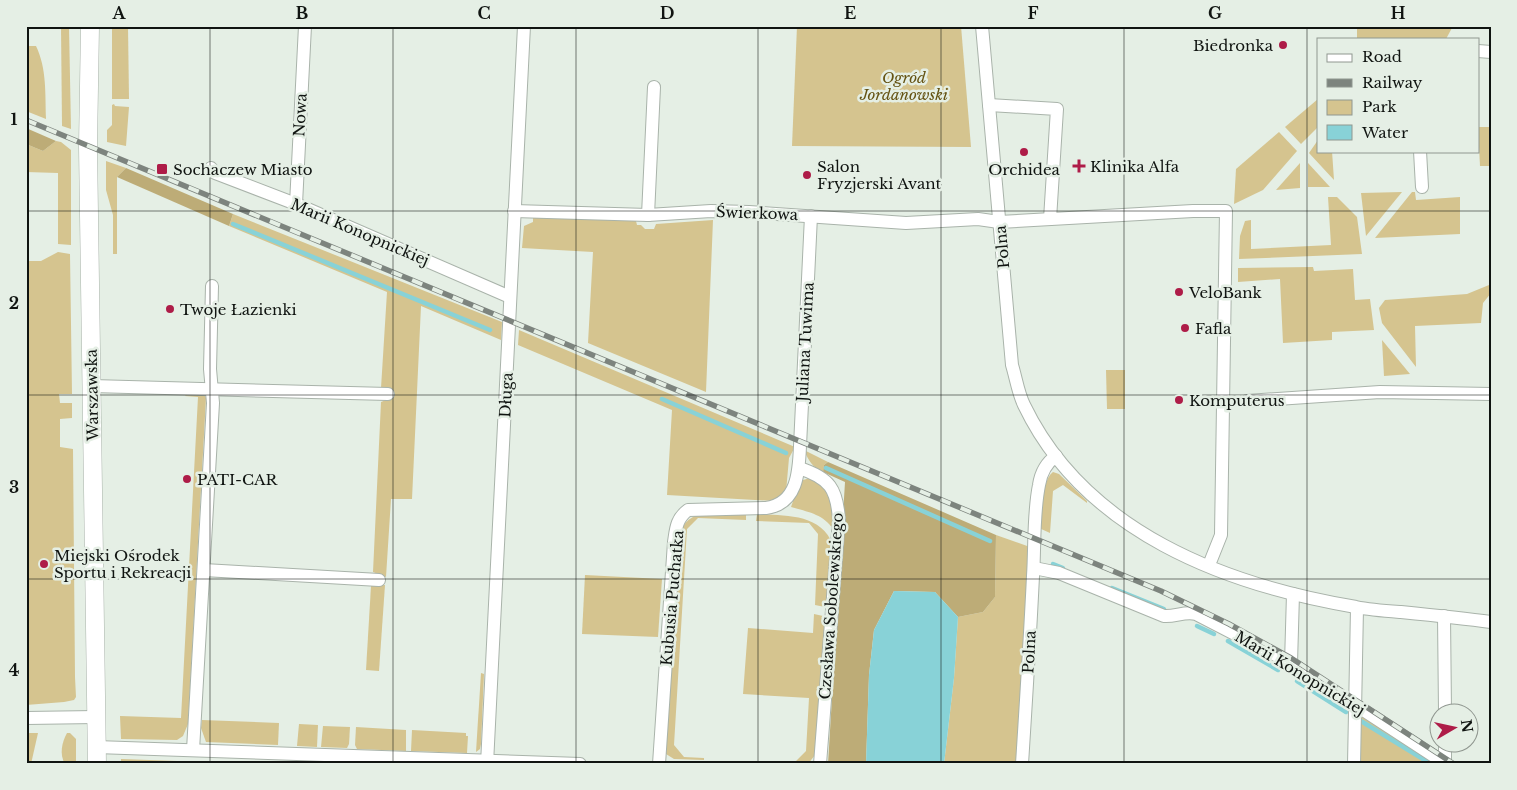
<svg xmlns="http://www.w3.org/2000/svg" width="1517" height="790" viewBox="0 0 1517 790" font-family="'Libre Baskerville',serif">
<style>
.green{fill:#d5c48f}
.forest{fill:#bdac77}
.water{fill:#88d2d7}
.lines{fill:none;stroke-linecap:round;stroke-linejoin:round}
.stream{stroke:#88d2d7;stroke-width:4.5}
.street-casing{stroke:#a9b3aa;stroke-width:14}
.secondary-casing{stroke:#a9b3aa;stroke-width:19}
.street{stroke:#fff;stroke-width:12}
.secondary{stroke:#fff;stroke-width:18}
.rail-casing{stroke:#7d847e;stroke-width:5.5}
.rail{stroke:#e5efe5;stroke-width:4;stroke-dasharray:11;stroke-linecap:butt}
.grid{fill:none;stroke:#101411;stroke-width:1;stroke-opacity:0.55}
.poi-dot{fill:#ae1c48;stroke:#e5efe5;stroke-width:2}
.labels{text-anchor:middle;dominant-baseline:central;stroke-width:5;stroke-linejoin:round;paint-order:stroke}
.poi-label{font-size:15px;fill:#101411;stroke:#e5efe5;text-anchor:start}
.park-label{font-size:15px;font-style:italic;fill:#655313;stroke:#e5efe5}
.street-label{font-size:15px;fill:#101411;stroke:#e5efe5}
.neatline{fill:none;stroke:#101411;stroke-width:2}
.grid-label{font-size:16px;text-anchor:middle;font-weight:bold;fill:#101411}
</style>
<rect width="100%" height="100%" fill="#e5efe5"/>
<!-- green -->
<g class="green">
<polygon points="61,26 69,26 71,129 62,126"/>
<polygon points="112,26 128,26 129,99 112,99"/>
<polygon points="797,26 961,26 971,147 792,146"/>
<polygon points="1357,26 1453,26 1446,39 1357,39"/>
<path d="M26 46H36C47 69 45 94 46 119L26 111Z"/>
<polygon points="1318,99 1318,127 1301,144 1285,127"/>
<polygon points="114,104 115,106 129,107 126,146 107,142 107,130 112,125 112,105"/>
<polygon points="1478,127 1491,127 1491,166 1480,166"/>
<polygon points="1279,132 1297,151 1263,190 1234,204 1236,169"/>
<polygon points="1318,140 1318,151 1332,151 1334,180 1309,153"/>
<polygon points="56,141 61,142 71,150 71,245 58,244 58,173 26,172 26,144 43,151"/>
<polygon points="106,161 126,168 117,177 117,254 113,254 113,215 106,190"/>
<polygon points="1300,163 1300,188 1276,190"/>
<polygon points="1308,163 1330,187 1308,187"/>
<polygon points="1402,192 1366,236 1361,193"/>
<polygon points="1412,192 1415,192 1416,200 1460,197 1460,234 1375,238"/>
<polygon points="1328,197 1337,197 1357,217 1362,254 1239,259 1240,236 1245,221 1251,220 1251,249 1331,245"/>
<polygon points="233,214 502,322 501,340 421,306 412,499 391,499 386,577 373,572 381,402 391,398 381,388 387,292 229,226"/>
<polygon points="533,217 636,221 637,225 641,225 645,229 654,229 656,224 713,220 706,392 588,343 593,252 522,248 524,226 533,222"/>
<polygon points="58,252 70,254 72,394 59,394 60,403 72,403 72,418 60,419 60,447 73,449 75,677 76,697 74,700 64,702 26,705 26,261 41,261"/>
<polygon points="1313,267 1314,271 1353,269 1355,300 1370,299 1374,330 1332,332 1332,340 1283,343 1280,279 1238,282 1238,268"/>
<polygon points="1489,285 1491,288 1491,293 1483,303 1481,323 1415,326 1416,367 1382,323 1379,308 1385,300 1467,294"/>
<polygon points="519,330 795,447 789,458 786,492 774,501 667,495 672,410 518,345"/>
<polygon points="1382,340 1410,374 1384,376"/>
<polygon points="1106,370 1125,370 1125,409 1107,409"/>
<polygon points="188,392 204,393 206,398 188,724 183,736 177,740 121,739 120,716 181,718 198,397 185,396"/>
<path d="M804 450 828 462 824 465 823 472C812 467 809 461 804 450Z"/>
<path d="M1053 472 1059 474 1087 501V503L1063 485 1053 491 1050 533 1039 528C1040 515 1042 480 1053 472Z"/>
<path d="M810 478 827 489 834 505 833 529C823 514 808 512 791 507L798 487 803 480Z"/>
<path d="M699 514H746V520L698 518 687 529 674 745 684 757 704 758V760L674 759 666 754 678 540C682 526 685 520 699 514Z"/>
<path d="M757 514C785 516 821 513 833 545L829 605 825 607 815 605 818 534 809 523 756 521Z"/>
<polygon points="996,535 1030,547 1019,764 944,764 954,678 958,617 983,612 995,597"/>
<polygon points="585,575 662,579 658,637 582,634"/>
<polygon points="385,585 379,671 366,670 371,586"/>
<polygon points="814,614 823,616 827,621 815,755 808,764 764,764 762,761 795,762 806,751 809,698 743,694 748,628 813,633"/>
<polygon points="481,673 484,674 481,744 480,749 476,752"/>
<polygon points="1359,715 1440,764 1381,764 1377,761 1373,764 1359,764"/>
<polygon points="202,720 279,723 278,745 206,742 201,728"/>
<polygon points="299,724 318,725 317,747 297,746"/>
<polygon points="323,726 350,727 349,744 347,748 321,747"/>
<polygon points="356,727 406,730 406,751 357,749 355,745"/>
<polygon points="412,730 466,733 466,736 468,736 467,753 411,751"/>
<polygon points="26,733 38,733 31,764 26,764"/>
<path d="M67 733H70L76 739V764H65C59 754 62 742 67 733Z"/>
<polygon points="121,759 177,761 177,764 121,764"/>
</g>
<!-- forest -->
<g class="forest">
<polygon points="26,128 56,141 43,151 26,144"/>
<polygon points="126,168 233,214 229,226 117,177"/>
<polygon points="828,462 996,535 995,597 983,612 958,617 935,592 894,591 874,630 869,675 866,764 828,764 845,482 823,472 824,465"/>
</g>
<!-- water -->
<polygon class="water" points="894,591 935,592 958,617 954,678 944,764 866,764 869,675 874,630"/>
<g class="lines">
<!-- stream -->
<g class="stream">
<polyline points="233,224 490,330"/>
<polyline points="662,399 786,453"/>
<polyline points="826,468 990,541"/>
<polyline points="1053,564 1063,568"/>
<polyline points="1112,588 1164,609"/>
<polyline points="1197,626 1214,634"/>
<polyline points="1228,641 1278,670"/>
<polyline points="1297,681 1346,712"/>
<polyline points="1361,721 1431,764"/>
</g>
<!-- street casing -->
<g class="street-casing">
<g id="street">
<path d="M982 26 1012 365C1016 378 1018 393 1024 405 1085 532 1225 585 1356 607 1370 610 1386 611 1401 612 1431 615 1461 618 1491 622"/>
<polyline points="1478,51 1491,52"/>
<polyline points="989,105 1057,109 1050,219"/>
<polyline points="1420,151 1422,187"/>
<polyline points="211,168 215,173 296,204 510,297"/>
<polyline points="296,204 305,26"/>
<polyline points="514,211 648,215 711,211 749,212 906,223 978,219 999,222 1193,211 1226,211 1221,535 1211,560"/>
<polyline points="648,215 654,87"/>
<polyline points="92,386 388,394"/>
<polyline points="1247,401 1380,392 1491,394"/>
<path d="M799 468C830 478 837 489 839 520L820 764"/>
<path d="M1034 568 1059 573 1164 616C1175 617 1185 611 1196 614L1291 663 1329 690 1354 704 1446 764"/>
<polyline points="204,570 379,580"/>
<polyline points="1444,616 1445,712"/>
<polyline points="1291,663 1293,594"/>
<polyline points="26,718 96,717"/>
<polyline points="96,747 580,764"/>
<polyline points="193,750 213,403 210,369 212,286"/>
<polyline points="487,764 524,26"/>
<path d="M659 764 674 542C676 529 676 519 688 510L766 508C797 504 799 473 800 446L811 216"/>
<path d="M1022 764C1026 701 1030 639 1033 576 1035 546 1033 515 1039 485 1041 472 1046 463 1056 456"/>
<polyline points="1354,764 1357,608"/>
<polyline points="1445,764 1445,742"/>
</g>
</g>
<!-- secondary casing -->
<g class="secondary-casing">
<polyline id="secondary" points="90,26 88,146 97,764"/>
</g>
<!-- street -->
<use href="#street" class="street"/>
<!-- secondary -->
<use href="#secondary" class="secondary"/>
<!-- rail casing -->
<g class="rail-casing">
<polyline id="rail" points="26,120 1161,591 1229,624 1291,658 1454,764"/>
</g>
<!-- rail -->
<use href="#rail" class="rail"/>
</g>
<!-- grid -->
<path class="grid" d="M210 26V764M393 26V764M576 26V764M758 26V764M941 26V764M1124 26V764M1307 26V764M26 211H1491M26 395H1491M26 579H1491"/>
<!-- markers -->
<g class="poi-dot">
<circle cx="1283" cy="45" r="5"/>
<circle cx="1024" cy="152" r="5"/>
<path d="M1076.5 158.5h5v5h5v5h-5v5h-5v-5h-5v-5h5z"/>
<rect x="156" y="163" width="12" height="12" rx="2.5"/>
<circle cx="807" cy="175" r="5"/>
<circle cx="1179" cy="292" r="5"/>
<circle cx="170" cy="309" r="5"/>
<circle cx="1185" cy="328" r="5"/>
<circle cx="1179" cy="400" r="5"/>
<circle cx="187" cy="479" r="5"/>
<circle cx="44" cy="564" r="5"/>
</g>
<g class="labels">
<!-- poi labels -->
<g class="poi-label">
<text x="1273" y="45" text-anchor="end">Biedronka</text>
<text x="817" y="166">Salon<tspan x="817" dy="17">Fryzjerski Avant</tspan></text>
<text x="1090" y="166">Klinika Alfa</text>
<text x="173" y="169">Sochaczew Miasto</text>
<text x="1024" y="169" text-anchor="middle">Orchidea</text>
<text x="1189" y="292">VeloBank</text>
<text x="180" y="309">Twoje Łazienki</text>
<text x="1195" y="328">Fafla</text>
<text x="1189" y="400">Komputerus</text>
<text x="197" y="479">PATI-CAR</text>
<text x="54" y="555">Miejski Ośrodek<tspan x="54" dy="17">Sportu i Rekreacji</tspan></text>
</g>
<!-- park labels -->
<g class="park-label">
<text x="904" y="77">Ogród<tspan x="904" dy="17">Jordanowski</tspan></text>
</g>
<!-- street labels -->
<g class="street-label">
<text transform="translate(300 115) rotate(-87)">Nowa</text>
<text transform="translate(757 213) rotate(2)">Świerkowa</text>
<text transform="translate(360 232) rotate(23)">Marii Konopnickiej</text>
<text transform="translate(1002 247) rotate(-95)">Polna</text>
<text transform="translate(805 342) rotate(-87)">Juliana Tuwima</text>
<text transform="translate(92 395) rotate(-91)">Warszawska</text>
<text transform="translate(506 395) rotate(-87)">Długa</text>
<text transform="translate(672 598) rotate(-85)">Kubusia Puchatka</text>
<text transform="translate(831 606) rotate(-86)">Czesława Sobolewskiego</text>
<text transform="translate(1029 652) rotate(-87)">Polna</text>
<text transform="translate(1300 673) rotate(31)">Marii Konopnickiej</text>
</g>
</g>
<!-- border -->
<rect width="1517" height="790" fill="none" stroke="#e5efe5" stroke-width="55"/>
<!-- legend -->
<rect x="1317" y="38" width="162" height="115" fill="#e5efe5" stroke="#909790"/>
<rect x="1327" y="54" width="25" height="8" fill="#ffffff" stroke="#909790"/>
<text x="1362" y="62" font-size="15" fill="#101411">Road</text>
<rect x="1327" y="79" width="25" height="8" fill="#7d847e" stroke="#909790"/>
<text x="1362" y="88" font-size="15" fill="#101411">Railway</text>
<rect x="1327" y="100" width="25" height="15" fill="#d5c48f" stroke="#909790"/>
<text x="1362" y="112" font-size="15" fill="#101411">Park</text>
<rect x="1327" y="125" width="25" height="15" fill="#88d2d7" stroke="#909790"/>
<text x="1362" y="138" font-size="15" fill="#101411">Water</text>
<!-- north arrow -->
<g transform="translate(1454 728) rotate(81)"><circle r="24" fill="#e5efe5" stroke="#909790"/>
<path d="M0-4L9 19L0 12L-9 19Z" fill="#ae1c48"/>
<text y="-8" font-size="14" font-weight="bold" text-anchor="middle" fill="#101411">N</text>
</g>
<rect x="28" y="28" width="1462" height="734" class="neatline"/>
<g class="grid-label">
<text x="119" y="19">A</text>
<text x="302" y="19">B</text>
<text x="484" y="19">C</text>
<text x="667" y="19">D</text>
<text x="850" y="19">E</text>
<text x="1033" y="19">F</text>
<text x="1215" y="19">G</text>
<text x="1398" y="19">H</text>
<text x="14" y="125">1</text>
<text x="14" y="309">2</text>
<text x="14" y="493">3</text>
<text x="14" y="676">4</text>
</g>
</svg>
